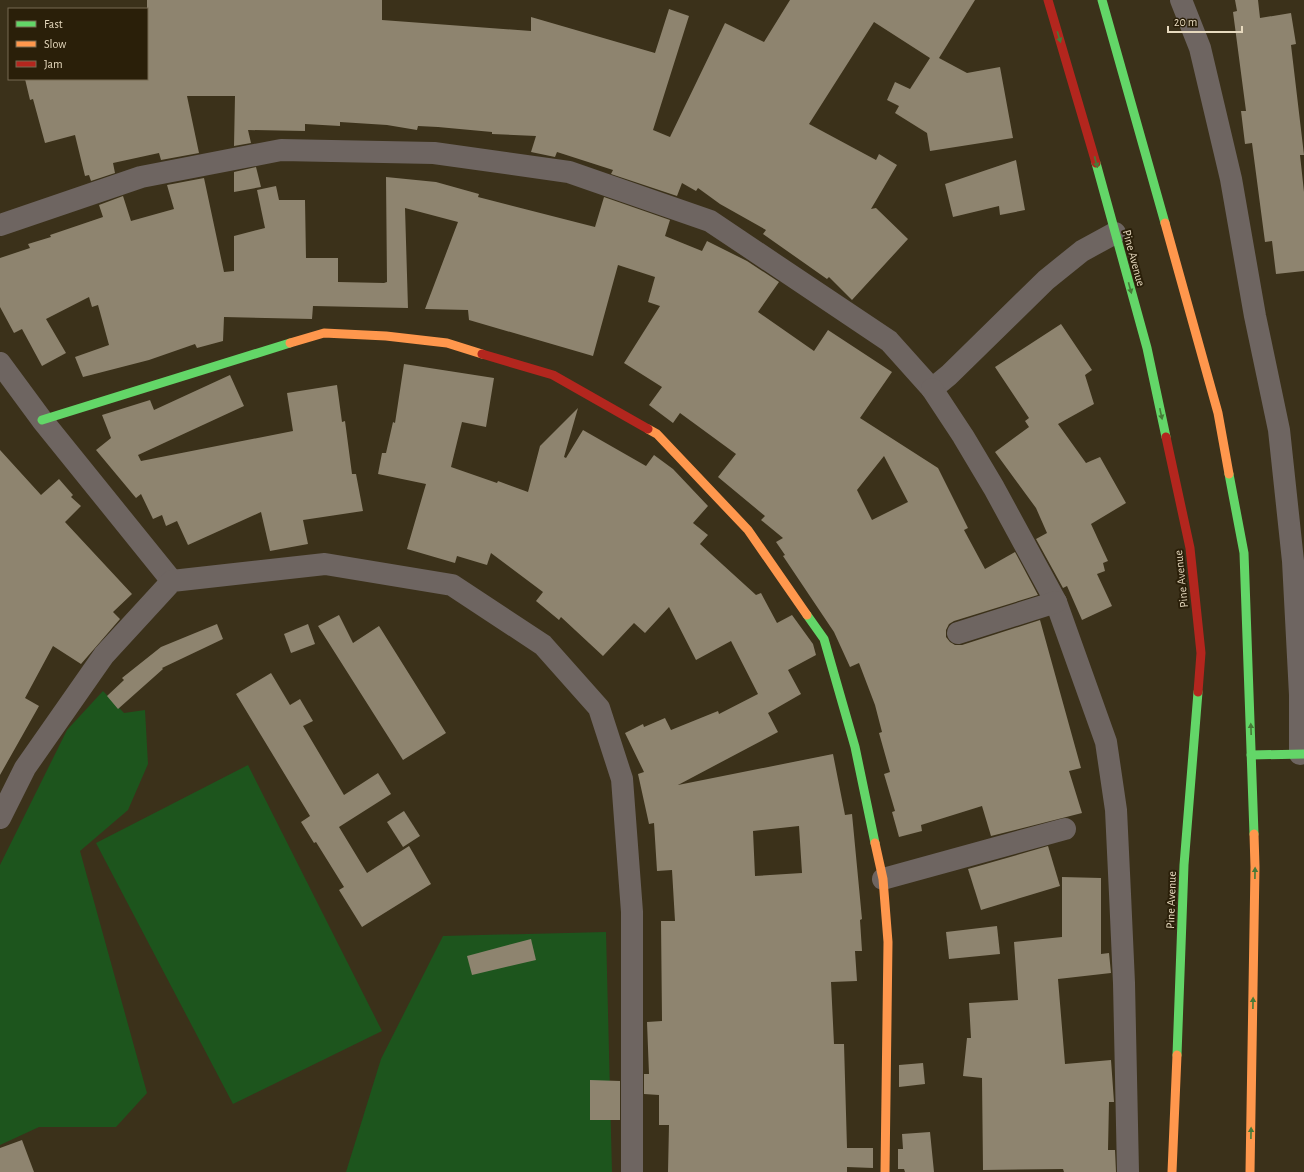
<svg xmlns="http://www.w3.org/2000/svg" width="1304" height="1172" viewBox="0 0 1304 1172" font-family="'Alegreya Sans',sans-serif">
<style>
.green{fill:#1d551d}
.building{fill:#8e846f;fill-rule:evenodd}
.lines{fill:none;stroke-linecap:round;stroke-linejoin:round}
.street{stroke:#6e6561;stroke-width:22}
.fast{stroke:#63d668;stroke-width:9}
.slow{stroke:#ff974d;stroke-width:9}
.jam{stroke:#b3261e;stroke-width:9}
.oneway{fill:#467a38}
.labels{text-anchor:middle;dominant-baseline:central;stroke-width:4;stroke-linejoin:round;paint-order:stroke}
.street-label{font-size:12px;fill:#e7dabf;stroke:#2a1f09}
</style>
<rect width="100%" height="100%" fill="#3b311a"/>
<!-- green -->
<g class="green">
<polygon points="103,691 124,713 145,710 148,764 128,810 80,851 147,1093 116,1127 39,1127 0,1145 0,865 67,730"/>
<polygon points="248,765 382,1031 233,1104 96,843"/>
<polygon points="606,932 612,1172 346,1172 381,1059 443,936"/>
</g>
<!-- building -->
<g class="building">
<polygon points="147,0 382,0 382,20 531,31 531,17 655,53 669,9 689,16 653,130 670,137 725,23 764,42 790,0 975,0 939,58 967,73 1000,67 1013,138 930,151 927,133 895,113 899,106 887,100 895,82 910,89 930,58 874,22 809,124 876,160 879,154 897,165 871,209 876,208 908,239 852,300 829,277 827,279 763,234 766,230 720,204 698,188 696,191 682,183 677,196 611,174 613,170 557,152 555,157 531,152 536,136 492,134 492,132 438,127 418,126 417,130 387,125 340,122 340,126 305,124 305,131 248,130 251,143 234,146 235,96 187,96 199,153 161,160 159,153 113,163 115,173 91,181 89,175 85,176 75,135 45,143 33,99 30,100 25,79 147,79"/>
<polygon points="1235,0 1258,0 1260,18 1291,13 1296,44 1291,45 1304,155 1300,155 1304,192 1304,271 1276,274 1272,241 1265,242 1252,143 1245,144 1241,111 1246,111 1233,12 1237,11"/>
<polygon points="1016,160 1025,210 1000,215 999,206 953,217 945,184"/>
<polygon points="256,167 261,187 234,192 234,172"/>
<path d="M386 177 436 182 479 194 478 197 595 227 604 197 670 220 665 236 702 251 707 241 747 261 779 282 758 312 814 351 828 330 892 372 860 418 938 468 968 528 964 530 985 569 1015 552 1038 595 954 621 949 624 946 630V637L950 642 955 645H962L1040 620 1081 768 1069 771 1082 813 991 836 982 806 921 825 922 831 899 837 892 812 895 811 884 774 890 772 879 733 882 732 875 705 859 663 850 667 834 632 783 556 785 555 776 542 783 538 761 520 765 516 718 477 736 454 680 413 673 423 649 405 662 387 624 363 660 306 648 302 655 277 618 265 593 356 469 320 468 310 425 309 458 222 405 208 408 308 313 306 312 319 224 317 223 341 197 348 195 344 149 360 83 377 75 357 109 345 98 305 92 307 89 297 46 319 66 353 42 366 22 329 14 333 0 307V258L30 248 28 244 51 237 50 235 103 217 99 205 123 196 131 221 174 209 167 185 204 178 224 272 234 271V236L265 228 257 190 276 186 279 200H305L306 258H338V282L384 283 387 282ZM884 456 908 502 872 520 857 490Z"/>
<polygon points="1061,324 1092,370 1085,375 1094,404 1058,424 1086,463 1100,457 1126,503 1091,524 1108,561 1103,563 1105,571 1097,574 1112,606 1082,620 1067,586 1063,588 1036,539 1047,533 1036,508 995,452 1029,427 1025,421 1029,418 995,367"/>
<path d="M404 364 494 378 486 427 462 422 451 467 497 483 498 481 528 492 540 446 578 408 564 457 566 458 583 430 646 466 654 455 673 469 708 506 693 523 708 535 700 544 756 595 761 593 777 623 792 615 813 644 816 655 788 670 801 694 768 713 778 732 678 785 833 754 845 815 852 814 862 919 860 920 862 951H855L857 981 831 982 834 1044H844L847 1148H873V1168L847 1167V1172H668L669 1125H659V1095L644 1094V1074H649L647 1022 662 1021 661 921H675L672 870 657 871 654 823 649 824 638 774 644 772 625 733 643 724 644 727 665 718 671 730 718 711 719 714 758 694 731 641 696 660 669 607 645 633 634 623 603 656 561 617 559 620 536 601 543 592 491 553 487 565 457 556 455 563 407 549 426 484 378 474 382 453H386L393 422 395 423ZM799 826 802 873 755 876 753 831Z"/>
<polygon points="230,375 244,406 138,455 141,461 293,431 287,393 337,385 342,422 345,421 352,474 356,474 363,511 303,520 308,544 270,551 261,512 188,545 177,521 166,526 162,515 153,519 141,494 136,498 96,450 111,438 102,415 150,400 154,410"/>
<polygon points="0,450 41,495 59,479 73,495 71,497 81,506 65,522 132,594 113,612 120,619 81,664 53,646 25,698 39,706 0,775"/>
<polygon points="339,615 353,643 379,626 446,733 403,760 318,626"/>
<polygon points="217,624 223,639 162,668 163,669 118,709 107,696 124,680 122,678 161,647"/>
<polygon points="308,624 315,644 291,653 284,634"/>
<polygon points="271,673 290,705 300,699 313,721 303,726 344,795 378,773 391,794 339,827 367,873 409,846 431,884 362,927 339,890 344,887 316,842 314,843 301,822 310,816 236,694"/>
<polygon points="404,811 420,836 403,847 387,822"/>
<polygon points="1048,846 1060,886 981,910 968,869"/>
<polygon points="1062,877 1101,878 1101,954 1109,953 1111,973 1058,979 1065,1064 1111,1060 1114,1102 1109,1102 1108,1150 1115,1150 1116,1172 1064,1172 1063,1169 983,1170 982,1078 963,1076 967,1038 971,1038 969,1003 1018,1000 1014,942 1062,937"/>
<polygon points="997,926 1000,954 949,959 946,932"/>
<polygon points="531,939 536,960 472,975 467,956"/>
<polygon points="923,1063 925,1084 899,1087 899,1065"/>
<polygon points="590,1080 620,1081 620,1120 590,1120"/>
<polygon points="930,1132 934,1172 905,1172 904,1169 898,1169 898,1149 903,1149 902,1134"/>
<polygon points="22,1140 34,1172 0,1172 0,1148"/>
</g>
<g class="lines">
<!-- street -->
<g class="street">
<polyline points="1181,0 1200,48 1231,179 1255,316 1279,430 1293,561 1300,695 1300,754"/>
<polyline points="0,225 141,177 281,150 434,153 569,172 710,221 889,341 932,389 949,375 1046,280 1082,251 1115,233"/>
<polyline points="0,363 42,420 172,581"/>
<polyline points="932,389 963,436 994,488 1056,602 1106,742 1116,810 1120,894 1124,983 1128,1172"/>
<polyline points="958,633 1056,602"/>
<polyline points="0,818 25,768 104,655 172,581 325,564 452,585 543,645 599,708 622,779 632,912 632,1172"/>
<polyline points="883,879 1065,829"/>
</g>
<!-- fast -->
<g class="fast">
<polyline points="1102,0 1165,223"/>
<polyline points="1096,163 1147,348 1166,437"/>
<polyline points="42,420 290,343"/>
<polyline points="1229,474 1244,553 1254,834"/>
<polyline points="807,615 824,639 855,747 875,843"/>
<polyline points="1251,755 1304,754"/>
<polyline points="1177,1055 1184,865 1198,692"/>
</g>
<!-- slow -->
<g class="slow">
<polyline points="1165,223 1218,413 1229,474"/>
<polyline points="290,343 324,333 386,336 447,343 482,354"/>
<polyline points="648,429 657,434 748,530 807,615"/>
<polyline points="875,843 883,879 888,942 885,1172"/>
<polyline points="1172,1172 1177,1055"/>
<polyline points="1250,1172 1255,867 1254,834"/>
</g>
<!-- jam -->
<g class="jam">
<polyline points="1048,0 1096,163"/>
<polyline points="482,354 553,375 648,429"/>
<polyline points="1166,437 1190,548 1201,653 1198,692"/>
</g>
</g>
<!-- one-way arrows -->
<defs><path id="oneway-solid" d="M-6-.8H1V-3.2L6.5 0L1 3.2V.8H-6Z"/></defs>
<g class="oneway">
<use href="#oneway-solid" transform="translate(1059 37) rotate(73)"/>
<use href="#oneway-solid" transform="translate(1096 162) rotate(75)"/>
<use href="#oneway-solid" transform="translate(1130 288) rotate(75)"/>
<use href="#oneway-solid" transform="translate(1161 414) rotate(78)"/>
<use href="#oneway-solid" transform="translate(1251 729) rotate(-92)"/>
<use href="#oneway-solid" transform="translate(1255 873) rotate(-89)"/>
<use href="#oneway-solid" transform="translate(1253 1003) rotate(-89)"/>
<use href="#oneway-solid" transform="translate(1251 1133) rotate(-89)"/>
</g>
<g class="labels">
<!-- street labels -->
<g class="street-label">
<text transform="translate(1134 258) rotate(75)">Pine Avenue</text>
<text transform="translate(1181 579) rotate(-96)">Pine Avenue</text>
<text transform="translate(1171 900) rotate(-88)">Pine Avenue</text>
</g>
</g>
<!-- legend -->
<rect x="8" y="8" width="140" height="72" fill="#2a1f09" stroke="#766a52"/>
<rect x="16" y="21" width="20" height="6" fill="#63d668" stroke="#766a52"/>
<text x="44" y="28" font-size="12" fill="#e7dabf">Fast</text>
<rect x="16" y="41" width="20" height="6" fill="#ff974d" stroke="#766a52"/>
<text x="44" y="48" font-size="12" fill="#e7dabf">Slow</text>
<rect x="16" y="61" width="20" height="6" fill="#b3261e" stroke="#766a52"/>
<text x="44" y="68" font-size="12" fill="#e7dabf">Jam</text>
<!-- scale -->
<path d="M1168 26v6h74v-6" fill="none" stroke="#e7dabf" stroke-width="2"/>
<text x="1174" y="26" font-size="12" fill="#e7dabf" stroke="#2a1f09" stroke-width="3" paint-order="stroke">20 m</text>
</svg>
